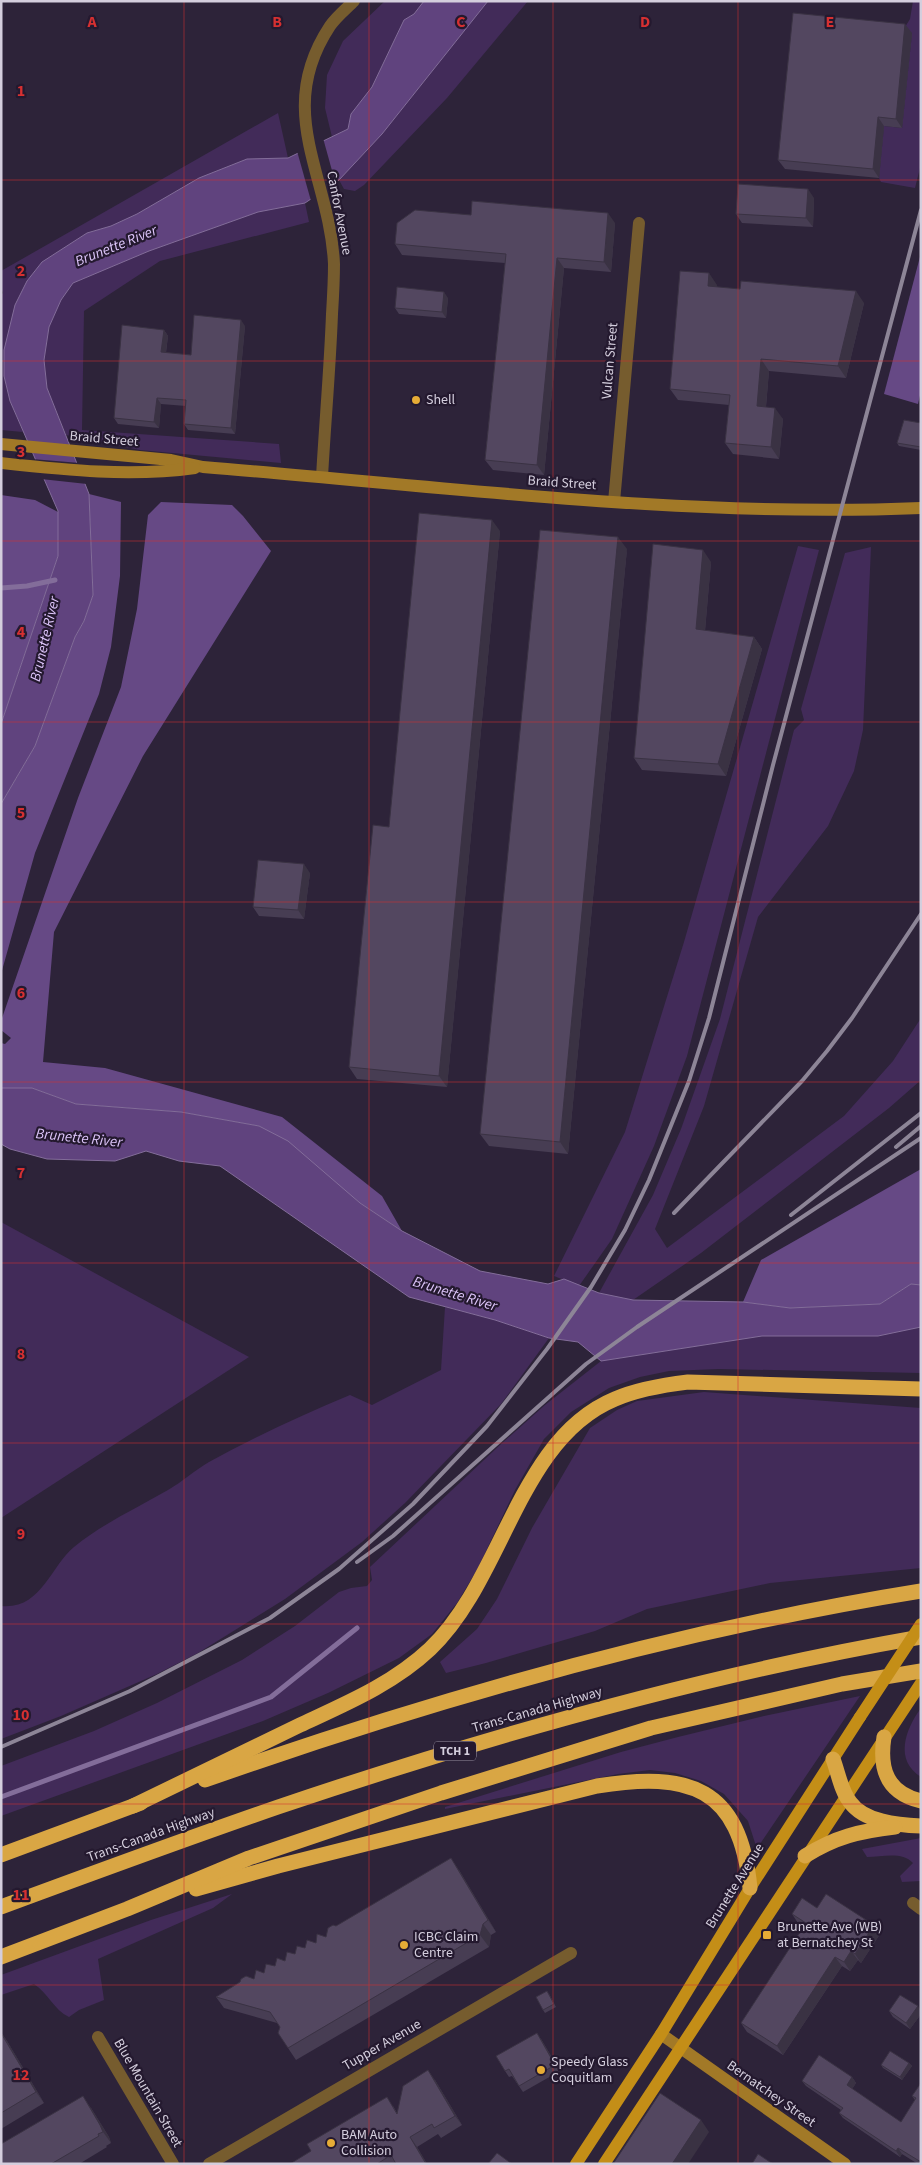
<svg xmlns="http://www.w3.org/2000/svg" width="922" height="2165" viewBox="0 0 922 2165" font-family="'Source Sans 3',sans-serif">
<style>
.green{fill:#422b59}
.forest{fill:#664985}
.water{fill:#60437e;stroke:#836d9a}
.pier{fill:#2d2339}
.lines{fill:none;stroke-linecap:round;stroke-linejoin:round}
.stream{stroke:#836d9a;stroke-width:5}
.street{stroke:#765c2e;stroke-width:12}
.secondary{stroke:#a27927;stroke-width:12}
.primary{stroke:#c48e17;stroke-width:12}
.highway{stroke:#d9a644;stroke-width:15}
.rail{stroke:#8d8597;stroke-width:4}
.primary-bridge{stroke:#c48e17;stroke-width:12}
.wall{fill:#473d53}
.shaded-wall{fill:#3a3243}
.building{fill:#534760;stroke:#3a3243}
.grid{fill:none;stroke:#d63031;stroke-width:1;stroke-opacity:0.55}
.poi-dot{fill:#e6ac36;stroke:#24192f;stroke-width:2}
.labels{text-anchor:middle;dominant-baseline:central;stroke-width:4.5;stroke-linejoin:round;paint-order:stroke}
.shield{fill:#24192f;stroke:#9f98a9;stroke-width:1}
.shield-label{font-size:12px;font-weight:bold;fill:#d4cedd}
.street-label{font-size:14px;fill:#d4cedd;stroke:#24192f}
.poi-label{font-size:14px;fill:#d4cedd;stroke:#24192f;text-anchor:start}
.water-label{font-size:15px;font-style:italic;fill:#ddc5fa;stroke:#24192f}
.grid-label{font-size:16px;text-anchor:middle;font-weight:bold;fill:#d63031;stroke:#24192f;stroke-width:4.5;stroke-linejoin:round;paint-order:stroke}
</style>
<rect width="100%" height="100%" fill="#2d2339"/>
<!-- green -->
<g class="green">
<polygon points="385,1 424,1 414,14 404,20 372,87 351,114 348,129 332,137 325,108 327,75 343,41"/>
<polygon points="488,1 528,1 447,98 364,185 355,191 344,189 339,180 382,134"/>
<polygon points="913,1 921,1 921,164 915,188 881,182 879,178 884,126 902,128 912,33 902,32 910,19"/>
<polygon points="278,113 288,158 247,159 199,178 137,214 111,226 87,233 42,262 27,281 4,376 10,401 23,432 1,430 1,295 3,293 1,287 1,271"/>
<polygon points="305,203 309,222 160,261 84,311 82,430 279,444 281,463 140,450 66,435 47,388 44,360 49,327 61,300 73,283 149,251 258,212"/>
<polygon points="798,546 819,550 687,1056 654,1146 612,1239 579,1286 554,1276 625,1132 684,942"/>
<polygon points="871,547 863,730 854,771 828,826 758,917 704,1106 655,1229 667,1248 844,1116 893,1061 921,1018 921,1080 889,1108 701,1253 633,1300 599,1293 653,1195 681,1129 720,1019 794,730 804,720 801,709 845,553"/>
<polygon points="1,1222 249,1357 1,1518"/>
<path d="M445 1307 495 1320 549 1338 501 1404 405 1503 362 1542 285 1599 198 1653 157 1674 61 1716 1 1739V1606C41 1610 50 1567 74 1547 102 1524 137 1508 168 1490 182 1482 195 1470 209 1462 254 1437 302 1415 350 1395L372 1405 441 1370Z"/>
<polygon points="921,1327 921,1373 719,1369 669,1371 640,1377 609,1388 571,1412 544,1439 515,1490 478,1568 457,1603 432,1634 399,1658 328,1693 263,1721 1,1816 1,1766 94,1731 157,1703 242,1660 295,1626 339,1592 351,1588 367,1586 372,1580 370,1567 500,1445 545,1405 601,1361 762,1336 878,1336"/>
<polygon points="704,1392 921,1408 921,1568 770,1583 647,1609 595,1631 486,1663 446,1673 440,1662 477,1629 497,1599 532,1528 590,1428 617,1410 637,1401"/>
<polygon points="860,1696 760,1844 756,1846 748,1821 724,1794 701,1781 675,1773 650,1770 618,1774 445,1809 445,1807 621,1752 678,1737 764,1716"/>
<path d="M921 1708V1777C894 1760 905 1730 921 1708Z"/>
<path d="M921 1838V1881L902 1882 900 1876 913 1863C902 1851 882 1857 867 1857L862 1849Z"/>
<path d="M232 1894 213 1908 98 1959 104 2000 79 2010 69 2017C54 2010 48 1993 34 1984L1 1995V1975L151 1920Z"/>
</g>
<!-- forest -->
<g class="forest">
<polygon points="921,253 921,391 918,404 884,394"/>
<polygon points="89,494 121,502 120,576 111,647 99,694 35,853 1,974 1,804 35,746 75,637 84,621 93,595"/>
<polygon points="1,495 35,500 58,512 58,556 1,724"/>
<polygon points="161,502 232,505 243,516 271,551 143,756 54,932 43,1062 105,1068 282,1117 382,1196 402,1231 360,1203 259,1126 181,1112 76,1104 32,1088 1,1088 1,1043 5,1044 11,1038 1,1030 1,1021 78,798 121,687 137,609 148,515"/>
<polygon points="921,1169 921,1285 911,1284 880,1304 790,1308 743,1302 761,1260"/>
</g>
<!-- water -->
<g class="water">
<polygon points="424,1 488,1 382,134 339,180 305,203 258,212 149,251 73,283 61,300 49,327 44,360 47,388 89,494 93,595 84,621 75,637 35,746 1,804 1,724 58,556 58,511 10,401 4,376 4,350 15,305 27,281 42,262 87,233 111,226 137,214 199,178 247,159 288,158 348,129 351,114 372,87 404,20 414,14"/>
<polygon points="1,1088 32,1088 76,1104 181,1112 259,1126 288,1141 360,1203 402,1231 480,1271 548,1284 564,1279 599,1293 633,1300 743,1302 790,1308 880,1304 911,1284 921,1285 921,1327 878,1336 762,1336 601,1361 578,1342 549,1338 495,1320 409,1297 220,1166 179,1161 146,1151 115,1161 47,1159 10,1149 1,1144"/>
</g>
<!-- pier -->
<g class="pier">
<polygon points="323,138 336,185 311,201 297,151"/>
<polygon points="32,459 80,463 87,484 41,479"/>
</g>
<g class="lines">
<!-- stream -->
<g class="stream">
<polyline points="1,588 27,586 55,580"/>
<polyline points="1,1797 271,1697 357,1628"/>
</g>
<!-- street -->
<g class="street">
<path d="M322 477C325 423 330 368 332 314 333 298 334 281 334 264 330 176 273 112 330 26 336 17 346 9 354 1"/>
<polyline points="614,502 639,223"/>
<polyline points="913,1903 921,1909"/>
<polyline points="98,2037 173,2164"/>
<polyline points="209,2164 571,1953"/>
</g>
<!-- secondary -->
<g class="secondary">
<path d="M1 444 171 460 203 467C441 486 681 518 921 508"/>
<path d="M1 463C66 470 130 477 195 468"/>
<polyline points="661,2034 845,2164"/>
</g>
<!-- primary -->
<g class="primary">
<polyline points="576,2164 661,2034 750,1888 860,1717"/>
<polyline points="604,2164 921,1683"/>
</g>
<!-- highway -->
<g class="highway">
<path d="M884 1737C879 1769 887 1793 921 1801"/>
<path d="M833 1759C838 1772 841 1791 850 1802 864 1822 898 1825 921 1826"/>
<path d="M205 1780C438 1698 677 1630 921 1591"/>
<path d="M133 1806C189 1779 244 1752 300 1725 345 1704 393 1684 430 1649 504 1579 518 1439 615 1399 638 1389 663 1385 688 1382L921 1389"/>
<polyline points="1,1855 141,1803"/>
<path d="M805 1856C835 1837 860 1831 895 1827"/>
<path d="M196 1889 278 1866 597 1786C689 1771 740 1787 750 1888"/>
<path d="M1 1907C93 1873 185 1839 278 1807 488 1736 702 1675 921 1637"/>
<polyline points="1,1957 127,1909 249,1858 441,1793 651,1728 842,1684 921,1671"/>
</g>
<!-- rail -->
<g class="rail">
<polyline points="896,1147 921,1126"/>
<polyline points="674,1213 802,1081 827,1051 852,1018 921,914"/>
<polyline points="791,1215 921,1113"/>
<polyline points="357,1562 393,1536 586,1364 637,1327 921,1138"/>
<polyline points="1,1747 130,1691 270,1618 339,1569 413,1504 487,1426 547,1349 591,1287 625,1230 649,1180 689,1081 709,1018 773,765 921,210"/>
</g>
<!-- primary-bridge -->
<polyline class="primary-bridge" points="860,1717 921,1624"/>
</g>
<!-- wall -->
<g class="wall">
<polygon points="912,33 902,128 884,126 879,178 785,169 778,160"/>
<polygon points="814,198 813,227 742,223 736,214"/>
<polygon points="471,215 615,223 611,272 564,268 544,475 493,470 485,460 505,263 402,255 395,244"/>
<polygon points="717,285 717,287 864,303 846,378 769,371 766,407 783,419 779,459 733,454 725,443 729,405 678,400 670,389"/>
<polygon points="448,298 446,318 399,314 395,308"/>
<polygon points="245,326 235,434 188,430 184,424 186,406 161,404 159,428 118,424 114,418 164,330 168,336 166,353 191,355"/>
<polygon points="921,423 921,450 899,446 897,443"/>
<polygon points="500,531 447,1087 357,1079 349,1067 389,827"/>
<polygon points="627,549 568,1154 489,1146 480,1134"/>
<polygon points="711,562 705,631 754,637 762,649 726,776 642,770 634,758"/>
<polygon points="310,873 304,919 259,916 253,907"/>
<polygon points="459,1870 496,1932 491,1935 489,1947 296,2060 288,2048 280,2027 277,2023 224,2008 216,1997 254,1979 295,1954 326,1937 336,1926"/>
<polygon points="817,1908 880,1934 861,1963 858,1960 850,1971 842,1966 783,2055 747,2032 741,2023 804,1927 798,1923 792,1914"/>
<polygon points="549,1994 556,2007 545,2013 543,2010"/>
<polygon points="889,2011 921,2011 921,2014 910,2029 893,2017"/>
<polygon points="1,2032 7,2041 44,2103 1,2129"/>
<polygon points="541,2039 560,2071 523,2092 512,2076 509,2077 505,2071"/>
<polygon points="909,2063 912,2066 902,2080 883,2068 881,2065"/>
<polygon points="852,2077 856,2083 852,2089 901,2122 915,2100 912,2096 921,2083 921,2164 918,2164 902,2154 900,2157 843,2118 839,2113 841,2110 806,2086 802,2081"/>
<polygon points="435,2080 462,2125 441,2138 438,2134 417,2147 427,2164 290,2164 393,2106 397,2113"/>
<polygon points="91,2108 109,2137 111,2143 106,2146 107,2147 79,2164 1,2164"/>
</g>
<!-- shaded-wall -->
<g class="shaded-wall">
<polygon points="905,24 912,33 902,128 896,119"/>
<polygon points="878,117 884,126 879,178 873,169"/>
<polygon points="808,189 814,198 813,227 806,218"/>
<polygon points="608,213 615,223 611,272 604,262"/>
<polygon points="557,258 564,268 544,475 537,465"/>
<polygon points="709,273 717,285 716,298 708,286"/>
<polygon points="856,291 864,303 846,378 838,366"/>
<polygon points="444,292 448,298 446,318 442,312"/>
<polygon points="241,320 245,326 235,434 231,428"/>
<polygon points="164,330 168,336 165,358 161,352"/>
<polygon points="761,359 769,371 765,417 757,406"/>
<polygon points="157,398 161,404 159,428 154,422"/>
<polygon points="775,408 783,419 779,459 771,447"/>
<polygon points="492,520 500,531 447,1087 439,1076"/>
<polygon points="618,537 627,549 568,1154 560,1142"/>
<polygon points="703,550 711,562 704,641 696,629"/>
<polygon points="754,637 762,649 726,776 718,764"/>
<polygon points="304,864 310,873 304,919 298,910"/>
<polygon points="451,1858 459,1870 496,1932 488,1920"/>
<polygon points="483,1924 491,1935 489,1947 480,1935"/>
<polygon points="874,1925 880,1934 861,1963 855,1954"/>
<polygon points="851,1951 858,1960 850,1971 844,1962"/>
<polygon points="835,1957 842,1966 783,2055 777,2046"/>
<polygon points="918,2006 921,2011 921,2014 910,2029 906,2023"/>
<polygon points="1,2032 7,2041 44,2103 36,2092"/>
<polygon points="537,2033 541,2039 560,2071 555,2065"/>
<polygon points="909,2063 912,2066 902,2080 900,2077"/>
<polygon points="428,2070 435,2080 462,2125 455,2116"/>
<polygon points="852,2077 856,2083 851,2091 847,2085"/>
<polygon points="83,2096 91,2108 109,2137 111,2143 103,2132"/>
<polygon points="701,2120 709,2132 688,2164 672,2164"/>
<polygon points="410,2137 417,2147 427,2164 426,2164"/>
<polygon points="898,2148 902,2154 900,2157 896,2151"/>
</g>
<!-- building -->
<g class="building">
<polygon points="793,13 905,24 896,119 878,117 873,169 778,160"/>
<polygon points="738,184 808,189 806,218 736,214"/>
<polygon points="472,201 608,213 604,262 557,258 537,465 485,460 506,254 395,244 397,223 415,210 471,215"/>
<polygon points="680,271 709,273 708,286 740,289 741,281 856,291 838,366 761,359 757,406 775,408 771,447 725,443 730,395 670,389"/>
<polygon points="397,287 444,292 442,312 395,308"/>
<polygon points="194,315 241,320 231,428 184,424 186,400 157,398 154,422 114,418 122,325 164,330 161,352 191,355"/>
<polygon points="904,420 921,423 921,447 897,443"/>
<polygon points="419,513 492,520 439,1076 349,1067 373,825 389,827"/>
<polygon points="540,530 618,537 560,1142 480,1134"/>
<polygon points="653,544 703,550 696,629 754,637 718,764 634,758"/>
<polygon points="258,860 304,864 298,910 253,907"/>
<polygon points="451,1858 488,1920 483,1924 480,1935 288,2048 278,2033 280,2027 270,2012 216,1997 240,1982 241,1979 246,1976 254,1979 256,1970 264,1973 266,1964 275,1966 277,1958 285,1961 287,1952 295,1954 297,1946 305,1948 307,1940 316,1943 317,1934 326,1937 328,1928 333,1925 336,1926"/>
<polygon points="826,1894 874,1925 855,1954 851,1951 844,1962 835,1957 777,2046 741,2023 806,1923 792,1914 802,1898 817,1908"/>
<polygon points="547,1991 554,2004 543,2010 536,1997"/>
<polygon points="900,1995 918,2006 906,2023 889,2011"/>
<polygon points="1,2033 36,2092 1,2113"/>
<polygon points="537,2033 555,2065 519,2086 509,2069 505,2071 496,2056"/>
<polygon points="890,2051 909,2063 900,2077 881,2065"/>
<polygon points="819,2055 852,2077 847,2085 901,2122 916,2098 912,2096 921,2083 921,2162 898,2148 896,2151 839,2113 843,2108 802,2081"/>
<polygon points="428,2070 455,2116 434,2128 432,2124 410,2137 426,2164 396,2164 391,2155 377,2164 290,2164 311,2151 307,2144 387,2097 397,2114 403,2086"/>
<polygon points="660,2093 701,2120 672,2164 613,2164"/>
<polygon points="83,2096 100,2125 103,2132 98,2134 99,2136 51,2164 1,2164 1,2144"/>
<polygon points="497,2153 512,2164 488,2164"/>
<polygon points="758,2154 773,2164 752,2164"/>
</g>
<!-- grid -->
<path class="grid" d="M184 1V2164M369 1V2164M553 1V2164M738 1V2164M1 180H921M1 361H921M1 541H921M1 722H921M1 902H921M1 1082H921M1 1263H921M1 1443H921M1 1624H921M1 1804H921M1 1985H921"/>
<!-- markers -->
<g class="poi-dot">
<circle cx="416" cy="400" r="5"/>
<rect x="762" y="1930" width="10" height="10" rx="2.5"/>
<circle cx="404" cy="1945" r="5"/>
<circle cx="541" cy="2070" r="5"/>
<circle cx="331" cy="2143" r="5"/>
</g>
<g class="labels">
<!-- shield labels -->
<rect class="shield" x="434" y="1741.5" width="42" height="19" rx="4"/>
<g class="shield-label">
<text x="455" y="1751">TCH 1</text>
</g>
<!-- street labels -->
<g class="street-label">
<text transform="translate(339 213) rotate(79)">Canfor Avenue</text>
<text transform="translate(610 361) rotate(-85)">Vulcan Street</text>
<text transform="translate(104 439) rotate(5)">Braid Street</text>
<text transform="translate(562 483) rotate(4)">Braid Street</text>
<text transform="translate(537 1710) rotate(-16)">Trans-Canada Highway</text>
<text transform="translate(151 1835) rotate(-20)">Trans-Canada Highway</text>
<text transform="translate(735 1886) rotate(-58)">Brunette Avenue</text>
<text transform="translate(382 2045) rotate(-30)">Tupper Avenue</text>
<text transform="translate(148 2093) rotate(60)">Blue Mountain Street</text>
<text transform="translate(771 2094) rotate(35)">Bernatchey Street</text>
</g>
<!-- poi labels -->
<g class="poi-label">
<text x="426" y="400">Shell</text>
<text x="777" y="1927">Brunette Ave (WB)<tspan x="777" dy="16">at Bernatchey St</tspan></text>
<text x="414" y="1937">ICBC Claim<tspan x="414" dy="16">Centre</tspan></text>
<text x="551" y="2062">Speedy Glass<tspan x="551" dy="16">Coquitlam</tspan></text>
<text x="341" y="2135">BAM Auto<tspan x="341" dy="16">Collision</tspan></text>
</g>
<!-- water labels -->
<g class="water-label">
<text transform="translate(116 246) rotate(-22)">Brunette River</text>
<text transform="translate(45 639) rotate(-77)">Brunette River</text>
<text transform="translate(79 1138) rotate(6)">Brunette River</text>
<text transform="translate(455 1294) rotate(17)">Brunette River</text>
</g>
</g>
<g class="grid-label">
<text x="92" y="27">A</text>
<text x="277" y="27">B</text>
<text x="461" y="27">C</text>
<text x="645" y="27">D</text>
<text x="830" y="27">E</text>
<text x="21" y="96">1</text>
<text x="21" y="276">2</text>
<text x="21" y="457">3</text>
<text x="21" y="637">4</text>
<text x="21" y="818">5</text>
<text x="21" y="998">6</text>
<text x="21" y="1178">7</text>
<text x="21" y="1359">8</text>
<text x="21" y="1539">9</text>
<text x="21" y="1720">10</text>
<text x="21" y="1900">11</text>
<text x="21" y="2080">12</text>
</g>
<!-- border -->
<rect width="922" height="2165" fill="none" stroke="#d4cedd" stroke-width="5"/>
</svg>
